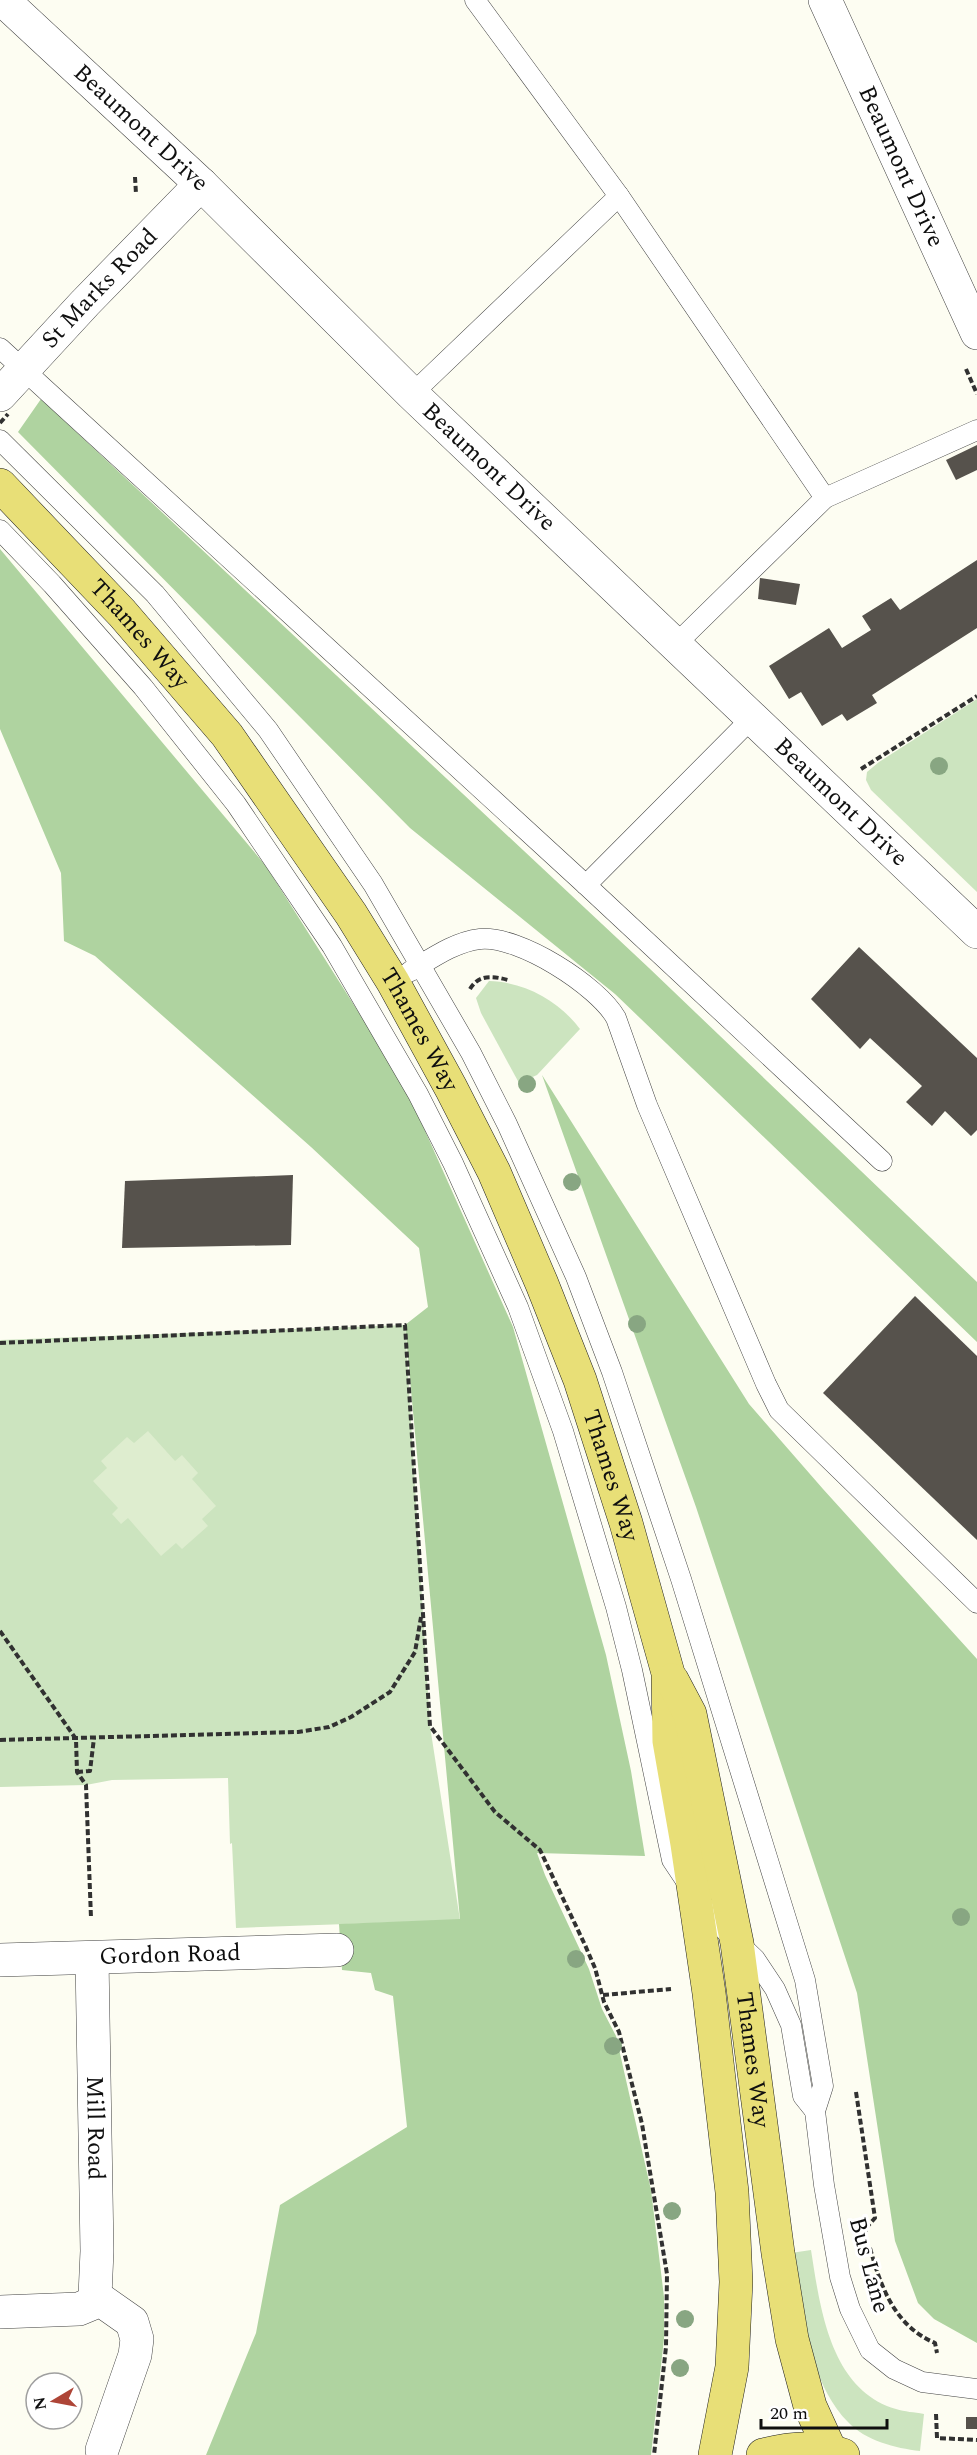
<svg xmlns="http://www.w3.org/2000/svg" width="977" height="2455" viewBox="0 0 977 2455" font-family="Spectral,serif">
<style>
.green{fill:#cce4bf}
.forest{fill:#afd3a0}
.pitch{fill:#deedcf}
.building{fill:#56524c}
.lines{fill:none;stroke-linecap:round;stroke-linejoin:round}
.service-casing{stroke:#424242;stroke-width:21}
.minor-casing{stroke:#424242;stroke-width:34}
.primary-casing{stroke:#202020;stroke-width:34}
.path{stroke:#313131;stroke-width:4;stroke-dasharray:6 3;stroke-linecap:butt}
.service{stroke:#fff;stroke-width:20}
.minor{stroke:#fff;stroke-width:33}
.primary{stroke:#e8df77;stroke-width:33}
.path-bridge{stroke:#313131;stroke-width:4;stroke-dasharray:6 3;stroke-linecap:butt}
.tree{fill:#88a682}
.labels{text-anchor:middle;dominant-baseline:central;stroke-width:6;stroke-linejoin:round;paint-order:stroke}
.street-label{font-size:24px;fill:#0f0f0f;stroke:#fff}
</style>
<rect width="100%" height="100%" fill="#fdfdf2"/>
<!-- green -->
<g class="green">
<polygon points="977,699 977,892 871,790 866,780 867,772 879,762"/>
<path d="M489 981C525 982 559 1001 580 1029L537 1075 519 1083 481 1013 476 998Z"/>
<polygon points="405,1325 430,1726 460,1920 236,1928 232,1843 230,1844 228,1778 112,1780 86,1785 0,1787 0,1340"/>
<path d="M811 2250C820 2307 830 2390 896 2409 905 2412 914 2412 924 2414L920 2451C895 2448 866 2441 848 2422 808 2382 802 2307 791 2253Z"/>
</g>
<!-- forest -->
<g class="forest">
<polygon points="41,399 649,968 977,1282 977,1342 615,994 410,828 18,432"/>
<polygon points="0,549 266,866 404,1084 513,1327 606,1655 631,1771 645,1856 537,1853 545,1875 589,1969 602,2009 616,2036 651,2190 664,2297 664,2339 651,2455 206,2455 256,2333 280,2205 407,2127 393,1996 375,1990 371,1973 342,1970 339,1924 460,1919 405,1325 428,1307 419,1248 311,1147 95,956 64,941 61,873 0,729"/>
<polygon points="542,1075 749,1404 823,1489 977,1659 977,2343 934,2319 918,2303 895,2241 857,1993 696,1507"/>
</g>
<!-- pitch -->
<polygon class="pitch" points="148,1431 175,1461 182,1455 198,1473 192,1479 216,1506 202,1519 208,1526 182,1549 176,1543 161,1556 128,1518 121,1524 112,1514 118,1508 93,1481 107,1468 101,1461 127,1437 134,1443"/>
<!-- building -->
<g class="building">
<polygon points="977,445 977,470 956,480 946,460"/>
<polygon points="977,560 977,628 872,695 877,703 847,721 842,714 822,726 801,692 789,699 769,666 829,628 842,648 871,630 862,616 891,598 900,610"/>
<polygon points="760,578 800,584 796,605 758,599"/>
<polygon points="859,947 977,1058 977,1130 971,1136 945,1111 932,1126 906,1102 922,1086 870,1038 860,1049 811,999"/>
<polygon points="293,1175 291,1245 122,1248 125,1181"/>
<polygon points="915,1296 977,1356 977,1540 823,1393"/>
<rect x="966" y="2417" width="11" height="12"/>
</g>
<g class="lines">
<!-- service casing -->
<g class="service-casing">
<g id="service">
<polyline points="475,0 619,196 825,498"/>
<polyline points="0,348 586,885 882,1161"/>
<polyline points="412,394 619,196"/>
<polyline points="0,440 155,594 268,730 373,884 471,1053 507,1124 576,1277 612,1372 681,1579 805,1980 823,2086 815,2111 824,2185 840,2277 850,2309 870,2350 894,2369 922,2382 977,2389"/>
<polyline points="0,530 52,584 143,687 236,804 332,946 418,1094 453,1163 518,1307 563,1431 616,1607 632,1670 672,1860 708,1914 755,1959 775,1989 791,2025 803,2096 815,2111"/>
<polyline points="675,645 825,498 977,430"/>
<polyline points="586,885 752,718"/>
<path d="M409 972C431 959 454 942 480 939 519 935 598 986 616 1018L647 1105 766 1384 779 1410 977 1603"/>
</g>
</g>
<!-- minor casing -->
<g class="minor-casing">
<g id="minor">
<path id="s1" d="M3 0 201 184 412 394 977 932"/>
<path id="s2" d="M825 0 977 333"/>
<path id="s3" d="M0 395 85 303 201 184"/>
<path id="s4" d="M92 1958 97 2251 95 2296"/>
<path id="s5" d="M0 1960 337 1950"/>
<polyline points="0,2312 79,2309 91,2304 95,2296 132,2322 137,2339 135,2355 102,2450"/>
</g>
</g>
<!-- primary casing -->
<g class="primary-casing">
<g id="primary">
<path id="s6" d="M0 485 122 613 227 735 351 914 393 982 451 1088 494 1172 542 1284 580 1380 626 1523 668 1673 669 1741 687 1844 709 1993 732 2192 736 2282 732 2367 715 2455"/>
<path id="s7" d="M672 1680 690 1714 737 1943 778 2253 792 2339 810 2406 830 2450"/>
<path d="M763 2455C789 2448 817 2445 843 2455"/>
</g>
</g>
<!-- path -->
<g class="path">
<polyline points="135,177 136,194"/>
<polyline points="966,369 977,394"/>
<polyline points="861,769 977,696"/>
<path d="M470 989C479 974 493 976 508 980"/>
<polyline points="0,1343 405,1325 430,1726 495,1812 540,1850 585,1945 595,1968 604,2002 619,2032 642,2124 667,2274 666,2347 654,2455"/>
<polyline points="0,1631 76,1739 77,1772 86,1785 91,1918"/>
<polyline points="0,1740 298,1732 329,1727 351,1717 390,1692 415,1652 421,1617"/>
<polyline points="77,1772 90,1771 94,1738"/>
<polyline points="603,1995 671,1989"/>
<polyline points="856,2092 875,2218 865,2229 866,2232"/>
<path d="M870 2248C881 2288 895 2326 935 2343L937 2353"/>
<polyline points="936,2414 937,2438 977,2440"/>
</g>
<!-- service -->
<use href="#service" class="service"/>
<!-- minor -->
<use href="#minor" class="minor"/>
<!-- primary -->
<use href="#primary" class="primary"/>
<!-- path-bridge -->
<polyline class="path-bridge" points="0,423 8,414"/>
</g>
<!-- trees -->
<g class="tree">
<circle cx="939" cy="766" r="9"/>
<circle cx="527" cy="1084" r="9"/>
<circle cx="572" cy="1182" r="9"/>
<circle cx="637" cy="1324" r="9"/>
<circle cx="961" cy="1917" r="9"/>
<circle cx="576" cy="1959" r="9"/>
<circle cx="613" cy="2046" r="9"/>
<circle cx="672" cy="2211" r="9"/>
<circle cx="685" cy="2319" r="9"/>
<circle cx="680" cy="2368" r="9"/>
</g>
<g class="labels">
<!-- street labels -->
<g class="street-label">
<text stroke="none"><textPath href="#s1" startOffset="188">Beaumont Drive</textPath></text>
<text stroke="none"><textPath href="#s2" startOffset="183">Beaumont Drive</textPath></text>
<text stroke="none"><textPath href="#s3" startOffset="146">St Marks Road</textPath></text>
<text stroke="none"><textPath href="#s1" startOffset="674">Beaumont Drive</textPath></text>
<text stroke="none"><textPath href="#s6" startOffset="204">Thames Way</textPath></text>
<text stroke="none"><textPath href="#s1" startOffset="1160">Beaumont Drive</textPath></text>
<text stroke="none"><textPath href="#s6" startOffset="690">Thames Way</textPath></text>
<text stroke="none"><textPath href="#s6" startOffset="1176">Thames Way</textPath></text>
<text stroke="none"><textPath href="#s5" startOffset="170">Gordon Road</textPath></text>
<text stroke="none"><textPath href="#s7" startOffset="390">Thames Way</textPath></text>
<text stroke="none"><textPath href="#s4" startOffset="170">Mill Road</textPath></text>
<text transform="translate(869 2265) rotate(75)">Bus Lane</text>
</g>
</g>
<!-- north arrow -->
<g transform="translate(54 2401) rotate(260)"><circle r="28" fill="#ffffff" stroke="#9f9f9f" stroke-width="1.5"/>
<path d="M0-4.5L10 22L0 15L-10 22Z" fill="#ae4537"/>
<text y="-9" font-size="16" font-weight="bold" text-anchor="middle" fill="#0f0f0f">N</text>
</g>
<!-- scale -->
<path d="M761 2419v9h126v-9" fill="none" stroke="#0f0f0f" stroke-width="3"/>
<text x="770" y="2419" font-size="18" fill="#0f0f0f" stroke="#ffffff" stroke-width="4.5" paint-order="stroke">20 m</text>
</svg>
